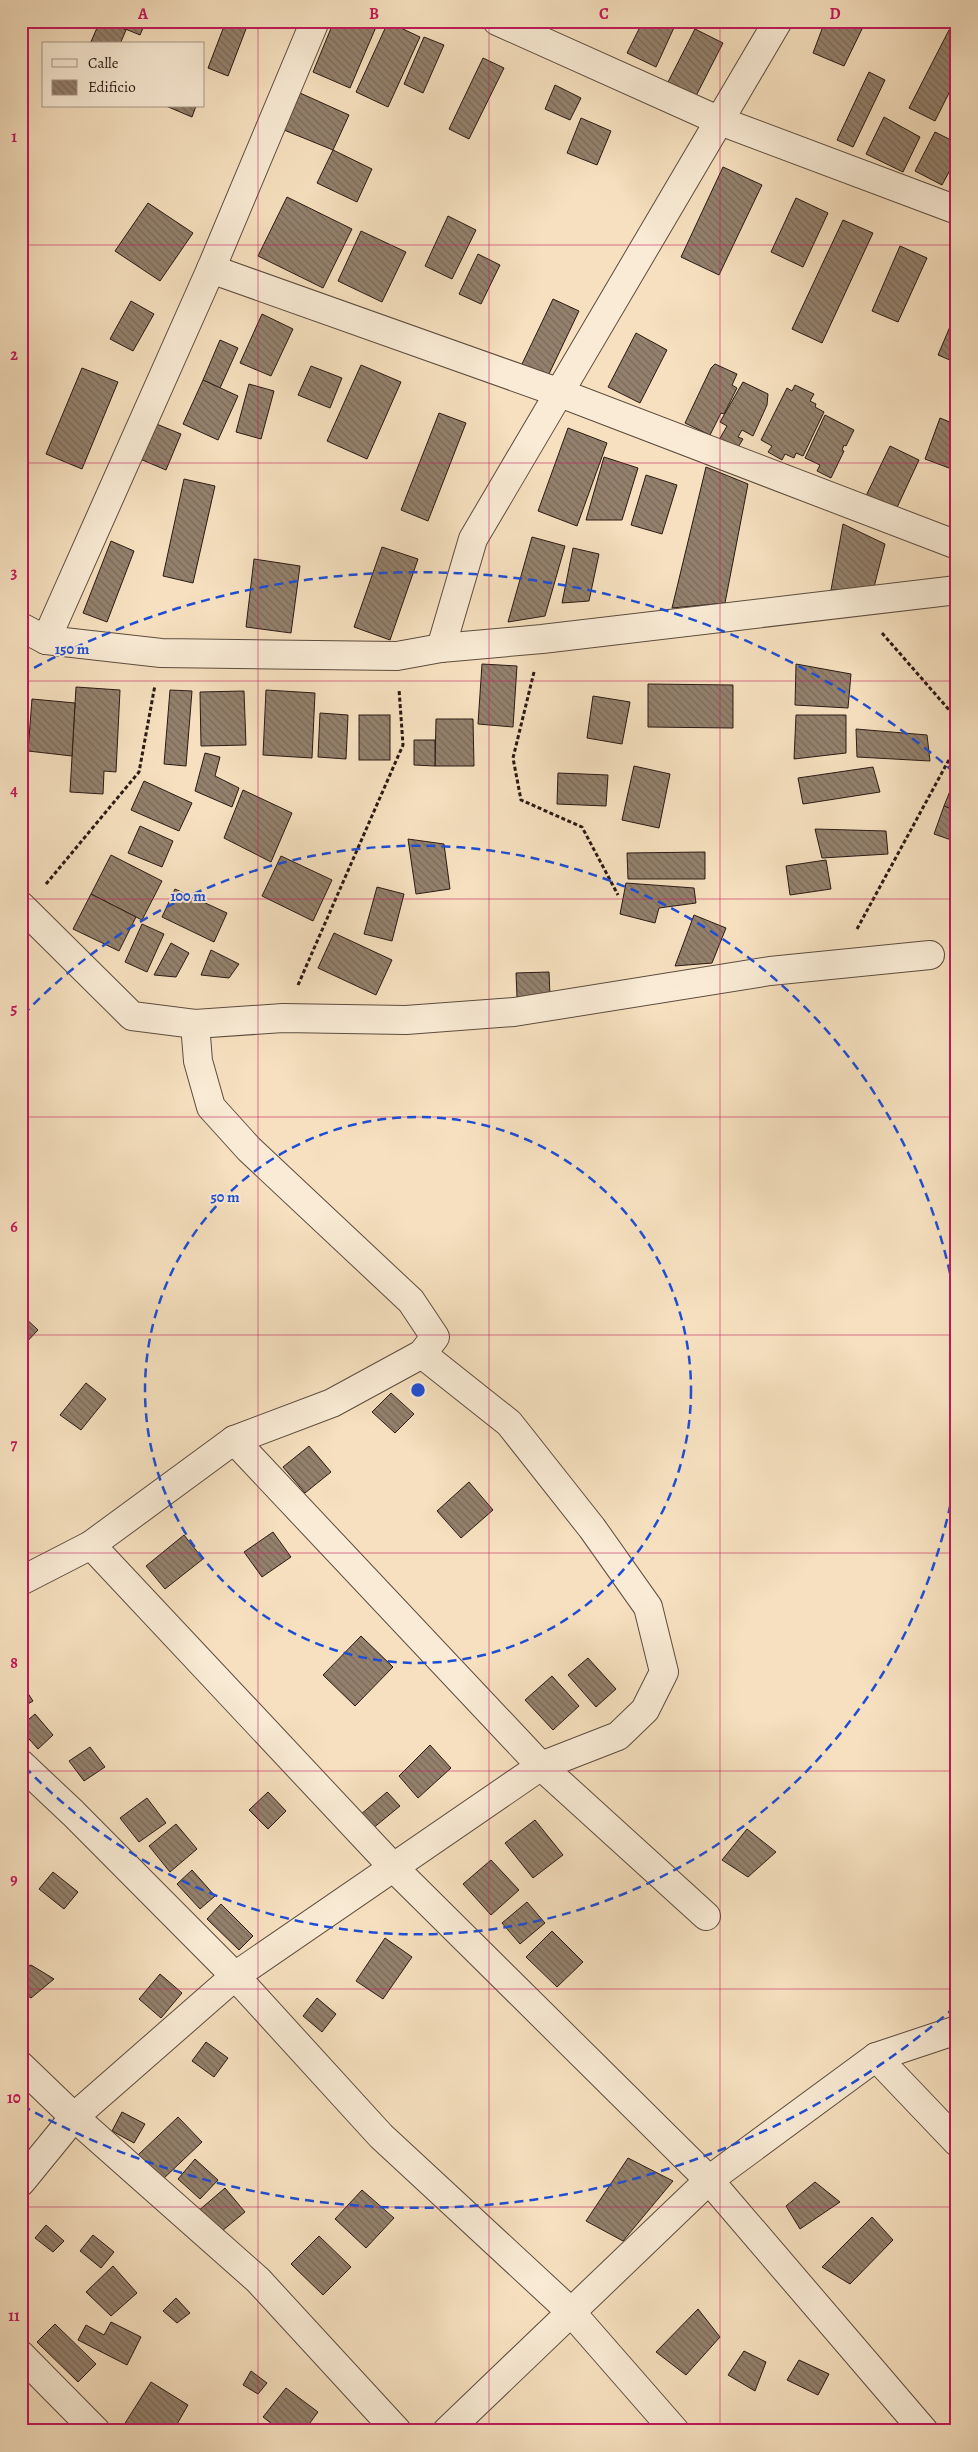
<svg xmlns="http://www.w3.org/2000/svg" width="978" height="2452" viewBox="0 0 978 2452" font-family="Alegreya,serif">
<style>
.building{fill:url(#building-back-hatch);stroke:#2a1a14}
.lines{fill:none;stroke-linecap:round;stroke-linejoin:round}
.minor-casing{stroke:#5d4c3f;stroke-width:30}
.path{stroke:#2a1a14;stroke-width:3;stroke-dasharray:4 2.5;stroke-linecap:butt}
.minor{stroke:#f9ebd5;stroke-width:28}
.grid{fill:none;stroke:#c2185b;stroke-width:1;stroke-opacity:0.55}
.ring{fill:none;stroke:#1d4ed8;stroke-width:2.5;stroke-dasharray:9 6}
.centre{fill:#1d4ed8;stroke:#f9ebd5;stroke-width:2.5}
.ring-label{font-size:15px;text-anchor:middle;font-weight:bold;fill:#1d4ed8;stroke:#f9ebd5;stroke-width:4;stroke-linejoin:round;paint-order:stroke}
.neatline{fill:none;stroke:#c2185b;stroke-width:2}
.grid-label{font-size:16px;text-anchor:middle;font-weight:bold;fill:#c2185b}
</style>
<defs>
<pattern id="building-back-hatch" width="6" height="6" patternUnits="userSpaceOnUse" patternTransform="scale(1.25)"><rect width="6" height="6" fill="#94816d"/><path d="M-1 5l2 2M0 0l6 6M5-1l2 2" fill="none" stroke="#796958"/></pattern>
</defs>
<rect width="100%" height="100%" fill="#f6e0bf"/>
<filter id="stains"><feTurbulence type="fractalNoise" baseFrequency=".004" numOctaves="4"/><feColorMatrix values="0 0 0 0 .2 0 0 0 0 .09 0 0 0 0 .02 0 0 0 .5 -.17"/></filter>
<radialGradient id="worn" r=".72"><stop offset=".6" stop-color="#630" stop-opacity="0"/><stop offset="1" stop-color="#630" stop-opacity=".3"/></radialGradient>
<!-- building -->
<g class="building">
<polygon points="100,21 106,21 126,30 120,44 90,44"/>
<polygon points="106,21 146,21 140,35"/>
<polygon points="226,21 249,21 228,76 208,68"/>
<polygon points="334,21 363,21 376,27 350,88 313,72"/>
<polygon points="643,21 677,21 656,67 627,53"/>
<polygon points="825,21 842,21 862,29 844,66 813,53"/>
<polygon points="388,22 420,37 388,107 356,92"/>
<polygon points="695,29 723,43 696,96 668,82"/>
<polygon points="949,30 957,34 957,77 935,121 909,108"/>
<polygon points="424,37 444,45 423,93 404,84"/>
<polygon points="483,58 504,68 469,139 449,129"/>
<polygon points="869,72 885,80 853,147 837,140"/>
<polygon points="555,85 581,98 570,120 545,109"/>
<polygon points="300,93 349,115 333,150 284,130"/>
<polygon points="166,106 196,106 192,117"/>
<polygon points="884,117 920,137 903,172 866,154"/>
<polygon points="581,118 611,131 597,165 567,153"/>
<polygon points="935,132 957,143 957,157 942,185 915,171"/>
<polygon points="333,150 372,169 357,202 317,183"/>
<polygon points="723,167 762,185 719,275 681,257"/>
<polygon points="287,197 352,229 323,288 258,256"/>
<polygon points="796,198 828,213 803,267 771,252"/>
<polygon points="148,203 193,233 160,281 115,251"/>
<polygon points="448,216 476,230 452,279 425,266"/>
<polygon points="843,220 873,233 822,343 792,329"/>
<polygon points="361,231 406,252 382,302 338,281"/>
<polygon points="900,246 927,258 898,322 872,311"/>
<polygon points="478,254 500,265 481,304 459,294"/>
<polygon points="553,299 579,311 548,376 522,364"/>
<polygon points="131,301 154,314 133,351 110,339"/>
<polygon points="957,310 957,363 938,355"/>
<polygon points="262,314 293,329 271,376 240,363"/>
<polygon points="636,333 667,350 640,403 608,387"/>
<polygon points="220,340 238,348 220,388 203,380"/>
<polygon points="715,364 737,374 732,385 737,388 724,414 721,413 710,435 685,423 711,368"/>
<polygon points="361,365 401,382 367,459 327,441"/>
<polygon points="311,366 342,378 330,408 298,395"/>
<polygon points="82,368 118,382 82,469 46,454"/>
<polygon points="203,380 238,396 218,440 183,424"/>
<polygon points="743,382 768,394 767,405 753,436 742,430 738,437 743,439 737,449 719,440 727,426 720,422"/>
<polygon points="249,384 274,391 261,439 236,432"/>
<polygon points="795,385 814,394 810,401 816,404 815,407 824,412 803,456 796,453 794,458 785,454 782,460 768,452 772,446 761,440 787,388 792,391"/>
<polygon points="439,413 466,423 428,521 401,510"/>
<polygon points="825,415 854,430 846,446 844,445 842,450 844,451 831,478 817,471 820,465 805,458"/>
<polygon points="940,418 957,425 957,471 925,459"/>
<polygon points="154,423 181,434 166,470 140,459"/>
<polygon points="568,428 607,443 577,526 538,511"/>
<polygon points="890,446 919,460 894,514 864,500"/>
<polygon points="604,457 638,468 622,520 586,520"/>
<polygon points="706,467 748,484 725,603 672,608"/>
<polygon points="646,475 677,485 662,534 631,525"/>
<polygon points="184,479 215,486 193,583 163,576"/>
<polygon points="843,524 885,544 873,591 831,590"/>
<polygon points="532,537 565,546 545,616 508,622"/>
<polygon points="111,541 134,551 107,622 83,613"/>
<polygon points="382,547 418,559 390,640 354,627"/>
<polygon points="573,548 599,554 589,601 562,603"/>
<polygon points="254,559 300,566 291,633 246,627"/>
<polygon points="482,664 517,666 513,727 478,724"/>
<polygon points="796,664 851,674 848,708 795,705"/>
<polygon points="21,675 25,675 21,689"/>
<polygon points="648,684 733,685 733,728 648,727"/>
<polygon points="76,687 120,690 116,772 104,771 103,794 70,792"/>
<polygon points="170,690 192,691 186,766 164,764"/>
<polygon points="266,690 315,693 312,758 263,755"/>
<polygon points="244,691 246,745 201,746 200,692"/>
<polygon points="593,696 630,702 622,744 587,738"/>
<polygon points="32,699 75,703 72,756 28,751"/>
<polygon points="320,713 348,715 346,759 318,757"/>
<rect x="359" y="715" width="31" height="45"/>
<polygon points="796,715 846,715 846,753 794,759"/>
<polygon points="436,719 473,719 474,766 435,766"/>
<polygon points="856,729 927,735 930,761 857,757"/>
<polygon points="414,740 435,740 435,766 414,765"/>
<polygon points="205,753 220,757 215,776 239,788 232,807 195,791"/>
<polygon points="634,766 670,774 659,828 622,820"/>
<polygon points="873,767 880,792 803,804 798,778"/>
<polygon points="558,773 608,775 606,806 557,804"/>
<polygon points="144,781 192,803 179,831 131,810"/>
<polygon points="954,781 957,782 957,811 944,806"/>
<polygon points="243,790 292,813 271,862 224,838"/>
<polygon points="944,806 957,811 957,842 934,834"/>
<polygon points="140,826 173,841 162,867 128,853"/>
<polygon points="815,829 886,831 888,854 822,858"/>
<polygon points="408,839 444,844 450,889 416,894"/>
<polygon points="705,852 705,879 628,879 627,853"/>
<polygon points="111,855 162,881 142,920 91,894"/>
<polygon points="281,856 332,880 313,921 262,896"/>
<polygon points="826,860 831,889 790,895 786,866"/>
<polygon points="626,883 694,888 696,903 659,908 655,923 620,914"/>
<polygon points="377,887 404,894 392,941 364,934"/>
<polygon points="175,889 227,913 214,942 162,917"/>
<polygon points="91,894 136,917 119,951 73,929"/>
<polygon points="694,915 726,928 712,963 675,966"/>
<polygon points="142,924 164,934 147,972 125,962"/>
<polygon points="334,933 392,960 376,995 318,968"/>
<polygon points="171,943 189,953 176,977 154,975"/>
<polygon points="211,950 239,964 229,978 201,975"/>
<polygon points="549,972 550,996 517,997 516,973"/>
<polygon points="21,1314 38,1330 21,1348"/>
<polygon points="86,1383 106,1399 81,1430 60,1415"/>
<polygon points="391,1393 414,1414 395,1433 372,1412"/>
<polygon points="309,1446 331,1472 305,1493 283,1467"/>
<polygon points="469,1482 493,1510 461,1538 437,1511"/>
<polygon points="273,1532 291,1557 262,1577 244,1552"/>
<polygon points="184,1535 203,1559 165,1589 146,1566"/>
<polygon points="361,1636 393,1667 355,1706 323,1675"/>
<polygon points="588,1658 616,1689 596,1707 568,1675"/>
<polygon points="552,1676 579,1706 553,1730 525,1700"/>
<polygon points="21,1683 33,1701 21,1708"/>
<polygon points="35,1714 53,1735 38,1749 21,1730 21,1726"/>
<polygon points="430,1745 451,1768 418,1798 399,1776"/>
<polygon points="90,1747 105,1767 84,1781 69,1761"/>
<polygon points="268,1792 286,1811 268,1829 249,1810"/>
<polygon points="387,1792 400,1806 372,1829 360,1815"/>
<polygon points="147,1798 166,1823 139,1842 120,1818"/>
<polygon points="535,1820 563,1855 533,1878 505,1843"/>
<polygon points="176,1824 197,1849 170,1872 149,1846"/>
<polygon points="747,1829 776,1852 748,1877 722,1860"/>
<polygon points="491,1860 519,1890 491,1915 463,1884"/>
<polygon points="192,1870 215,1896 200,1909 177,1884"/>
<polygon points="53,1872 78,1892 64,1909 39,1889"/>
<polygon points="527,1902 545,1923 520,1944 502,1923"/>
<polygon points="221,1904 253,1936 239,1950 207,1919"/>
<polygon points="552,1931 583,1962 557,1987 526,1957"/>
<polygon points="385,1938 412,1957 383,1999 356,1981"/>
<polygon points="31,1965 54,1979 31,1998 21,1991 21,1970"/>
<polygon points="160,1974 182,1993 161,2018 139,1999"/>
<polygon points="317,1998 336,2014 322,2032 303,2016"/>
<polygon points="206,2042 228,2058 214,2077 192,2061"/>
<polygon points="122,2112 145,2124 134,2143 112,2131"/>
<polygon points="178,2117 202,2142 162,2180 138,2155"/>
<polygon points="628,2158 673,2181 623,2241 586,2221"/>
<polygon points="195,2159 218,2180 200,2199 178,2179"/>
<polygon points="815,2182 840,2202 800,2229 786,2206"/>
<polygon points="225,2188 245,2212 217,2235 197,2212"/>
<polygon points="362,2190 394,2218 366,2248 335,2219"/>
<polygon points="872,2217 893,2240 850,2284 822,2267"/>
<polygon points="46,2225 64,2241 53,2252 35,2238"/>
<polygon points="93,2235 114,2252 101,2268 80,2251"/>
<polygon points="319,2236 351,2267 323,2295 291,2264"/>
<polygon points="113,2266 137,2293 111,2316 86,2292"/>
<polygon points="176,2298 190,2313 177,2323 163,2311"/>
<polygon points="698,2309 720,2337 686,2375 656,2352"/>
<polygon points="111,2322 141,2337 127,2365 78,2340 86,2325 104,2335"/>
<polygon points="55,2324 96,2364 78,2382 37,2342"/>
<polygon points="744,2351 766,2362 755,2391 728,2375"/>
<polygon points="799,2360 829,2374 818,2395 787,2380"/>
<polygon points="251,2371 267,2383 258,2394 243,2385"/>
<polygon points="151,2382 188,2405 173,2431 126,2431 122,2428"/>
<polygon points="286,2388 318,2412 304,2431 281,2431 263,2417"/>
<polygon points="21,2422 32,2431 21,2431"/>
</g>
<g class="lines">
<!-- minor casing -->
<g class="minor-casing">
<g id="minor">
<polyline points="497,21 720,121 957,210"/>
<polyline points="211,269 560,393 957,545"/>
<polyline points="21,627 46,640 161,653 397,656 441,648 542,639 957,590"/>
<polyline points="46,640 211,269 315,21"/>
<polyline points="441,648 473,539 778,21"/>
<polyline points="21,906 132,1016 195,1024 283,1018 406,1020 514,1012 770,971 930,955"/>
<polyline points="234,1440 541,1766 706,1916"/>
<polyline points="91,1545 393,1867 709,2180 924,2431"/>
<polyline points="21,1581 91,1545 234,1440 332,1403 422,1354 435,1337 411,1301 249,1149 211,1107 198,1061 195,1024"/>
<polyline points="21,1764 73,1813 235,1976 381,2136 571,2312 675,2431"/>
<polyline points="876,2057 957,2142"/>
<polyline points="21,2066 74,2117 258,2280 397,2431"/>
<polyline points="21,2182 74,2117 235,1976 541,1766 618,1736 645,1710 664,1672 648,1607 592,1528 509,1423 422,1354"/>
<polyline points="21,2355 96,2431"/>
<polyline points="447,2431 709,2180 876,2057 957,2030"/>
</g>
</g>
<!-- path -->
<g class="path">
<polyline points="882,633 957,719"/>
<polyline points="534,672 513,758 521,800 582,827 618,895"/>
<polyline points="46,884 139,772 155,685"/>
<polyline points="857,929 957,745"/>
<polyline points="298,985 403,745 399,689"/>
</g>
<!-- minor -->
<use href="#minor" class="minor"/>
</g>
<!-- grid -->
<path class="grid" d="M258 21V2431M489 21V2431M720 21V2431M21 245H957M21 463H957M21 681H957M21 899H957M21 1117H957M21 1335H957M21 1553H957M21 1771H957M21 1989H957M21 2207H957"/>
<!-- distance rings -->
<g class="ring">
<circle cx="418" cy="1390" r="273"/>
<path d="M956 1475A545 545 0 0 1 23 1765M23 1015A545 545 0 0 1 956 1305"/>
<path d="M955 2007A818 818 0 0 1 21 2105M21 675A818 818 0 0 1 955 773"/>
</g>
<circle cx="418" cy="1390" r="8" class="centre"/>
<g class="ring-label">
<text x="72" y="654">150 m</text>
<text x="188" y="901">100 m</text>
<text x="225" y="1202">50 m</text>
</g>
<!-- margin -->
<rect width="978" height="2452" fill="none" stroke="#f6e0bf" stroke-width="55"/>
<!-- legend -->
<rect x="42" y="42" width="162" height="65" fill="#f9ebd5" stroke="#a69788"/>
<rect x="52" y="59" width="25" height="8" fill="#f9ebd5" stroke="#a69788"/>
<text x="88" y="68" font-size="15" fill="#2a1a14">Calle</text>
<rect x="52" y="80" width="25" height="15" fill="url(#building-back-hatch)" stroke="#a69788"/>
<text x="88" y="92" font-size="15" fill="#2a1a14">Edificio</text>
<rect x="28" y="28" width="922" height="2396" class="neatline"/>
<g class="grid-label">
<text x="143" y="19">A</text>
<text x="374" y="19">B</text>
<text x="604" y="19">C</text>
<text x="835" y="19">D</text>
<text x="14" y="142">1</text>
<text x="14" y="360">2</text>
<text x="14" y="578">3</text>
<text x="14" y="796">4</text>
<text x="14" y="1014">5</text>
<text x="14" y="1232">6</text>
<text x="14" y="1450">7</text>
<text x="14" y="1668">8</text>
<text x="14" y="1885">9</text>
<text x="14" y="2103">10</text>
<text x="14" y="2321">11</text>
</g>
<rect width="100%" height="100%" filter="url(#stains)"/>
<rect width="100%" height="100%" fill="url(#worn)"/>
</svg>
